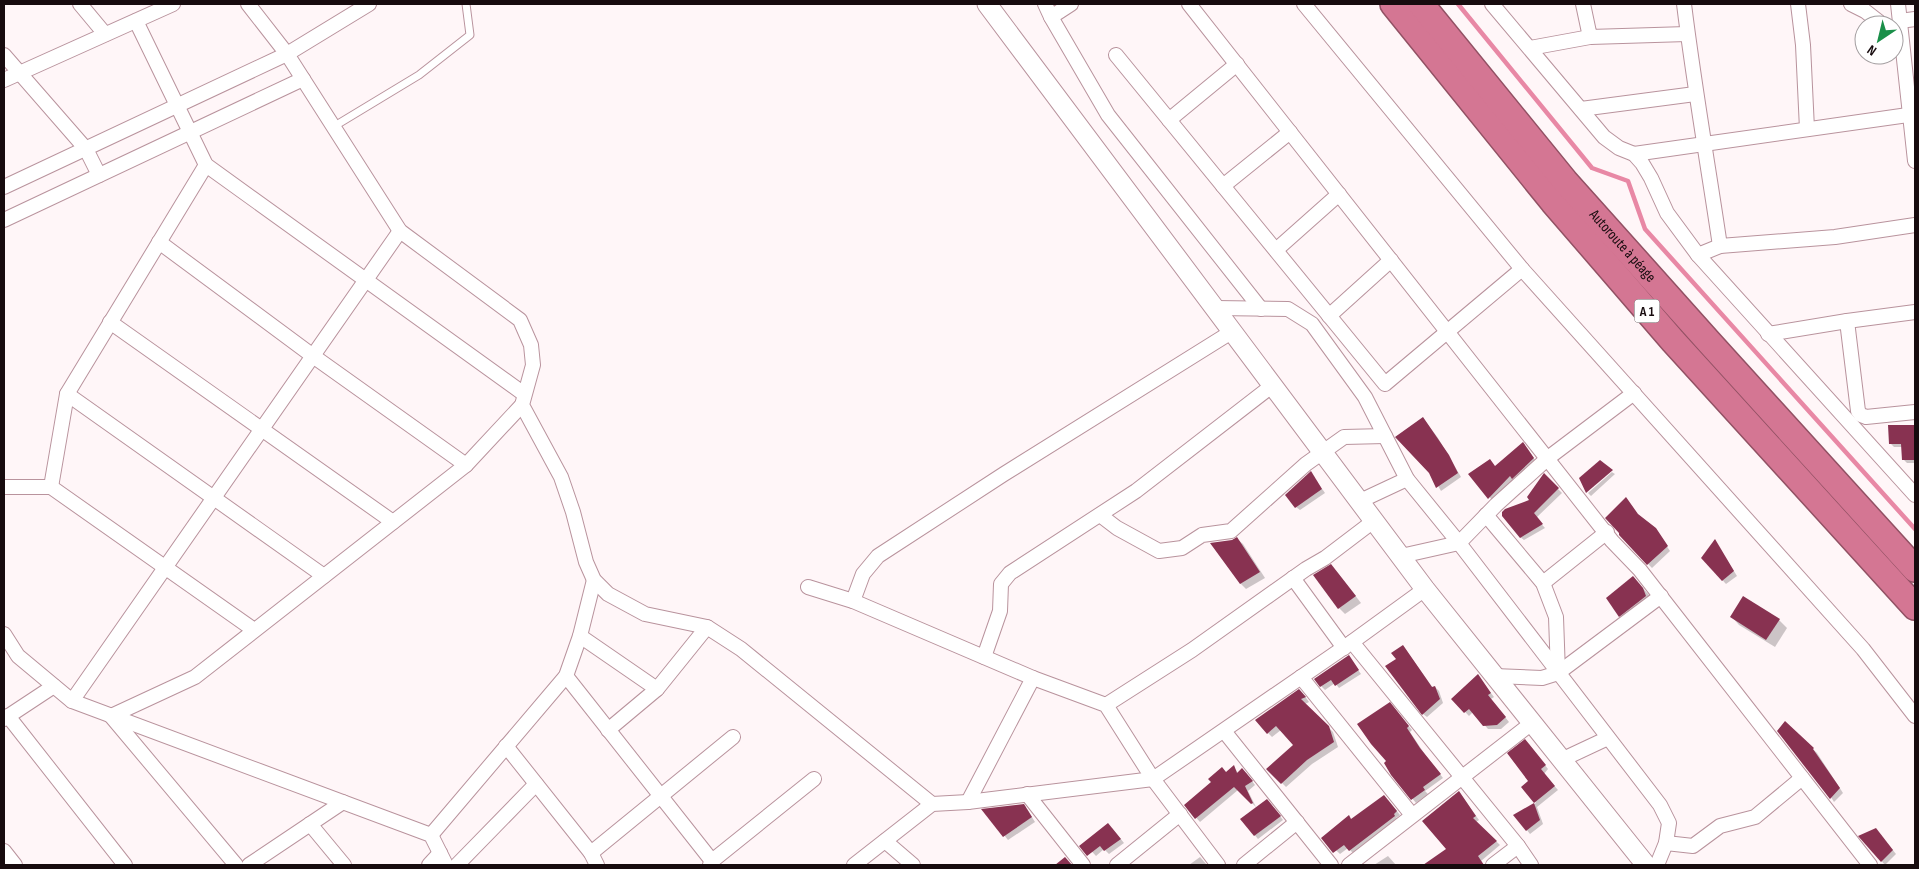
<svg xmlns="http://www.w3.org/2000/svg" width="1919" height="869" viewBox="0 0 1919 869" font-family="'Sofia Sans Condensed',sans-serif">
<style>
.shadow{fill:#0003}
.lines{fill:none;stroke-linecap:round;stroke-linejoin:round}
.stream{stroke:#e888a5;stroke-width:4.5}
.building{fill:#883251}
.lane-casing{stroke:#b9939d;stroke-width:9}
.street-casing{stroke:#b9939d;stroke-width:16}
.secondary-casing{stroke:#b9939d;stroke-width:21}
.highway-casing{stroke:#925164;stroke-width:28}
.lane{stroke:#fff;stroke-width:7}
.street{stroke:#fff;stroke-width:14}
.secondary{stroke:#fff;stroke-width:19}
.highway{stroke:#d47693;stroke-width:25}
.labels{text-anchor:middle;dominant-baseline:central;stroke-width:5;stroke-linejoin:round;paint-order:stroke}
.shield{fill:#fff;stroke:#5d5456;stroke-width:1}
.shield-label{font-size:14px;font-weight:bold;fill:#170b0e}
.street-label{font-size:15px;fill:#170b0e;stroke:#fff}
</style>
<rect width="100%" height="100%" fill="#fff6f8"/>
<!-- shadow -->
<g class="shadow">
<polygon points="1423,418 1438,438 1461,477 1441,491 1430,472"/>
<polygon points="1890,426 1915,426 1915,468 1914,463 1907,463 1903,459 1903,447 1894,447 1890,443"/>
<polygon points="1527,448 1537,463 1516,481 1514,479 1493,501 1470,474 1496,467"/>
<polygon points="1610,471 1615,474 1591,496 1588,493 1612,472"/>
<polygon points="1311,473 1325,493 1300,510 1296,507"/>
<polygon points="1544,475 1562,493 1536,518 1545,528 1524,540 1520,537 1531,500"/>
<polygon points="1640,517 1655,529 1670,551 1652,568 1620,535"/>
<polygon points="1237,539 1243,544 1265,578 1246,589 1240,583 1233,541"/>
<polygon points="1715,541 1737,576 1726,584 1702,558"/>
<polygon points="1337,572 1361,603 1345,614 1339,608"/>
<polygon points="1633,577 1649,595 1651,602 1625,622 1620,616"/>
<polygon points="1732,617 1779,620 1787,628 1775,647 1739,625"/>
<polygon points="1406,650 1433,688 1435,687 1439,691 1443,703 1427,717 1423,714 1398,659"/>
<polygon points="1349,657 1361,674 1339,688 1335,683 1325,690 1321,686"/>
<polygon points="1481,680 1494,697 1491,699 1509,722 1501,729 1488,729 1473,712 1469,716 1453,699"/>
<polygon points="1304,695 1309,702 1305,704 1333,732 1338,747 1312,764 1286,787 1268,769 1294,745 1281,730 1272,737 1268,733"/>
<polygon points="1393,707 1412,730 1410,732 1424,753 1443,778 1425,791 1428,794 1416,803 1392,774 1388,761"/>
<polygon points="1785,723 1817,753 1843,793 1834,802"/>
<polygon points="1529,744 1548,769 1544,774 1558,790 1537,807 1543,824 1530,834 1515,815 1536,803 1523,787 1530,781"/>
<polygon points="1234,767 1238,773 1246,773 1255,785 1248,791 1256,807 1238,790 1200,822 1185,805"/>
<polygon points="1462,796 1479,820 1476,822 1500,845 1481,861 1483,865 1431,865 1429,863 1448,849"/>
<polygon points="1388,800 1400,815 1396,818 1398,820 1354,854 1348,848 1340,854 1323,838"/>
<polygon points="1271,804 1283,820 1258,839 1241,819"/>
<polygon points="1027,809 1035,822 1008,840 984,810"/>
<polygon points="1112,828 1124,843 1109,854 1104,849 1096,856 1084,843"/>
<polygon points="1880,834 1896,854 1885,865 1860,836"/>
<polygon points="1388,856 1396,865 1374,865"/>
<polygon points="1200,857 1207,865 1189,865"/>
</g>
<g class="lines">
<!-- stream -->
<polyline class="stream" points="1458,4 1592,168 1628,181 1645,229 1915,529"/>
</g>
<!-- building -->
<g class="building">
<polygon points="1423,417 1449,455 1458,473 1436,488 1429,473 1395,437"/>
<polygon points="1888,425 1915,425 1915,460 1902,460 1901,444 1889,444"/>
<polygon points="1523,442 1534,458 1512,479 1510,476 1488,499 1468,474 1490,459 1495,466"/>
<polygon points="1600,460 1613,470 1586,493 1579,478"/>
<polygon points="1311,471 1322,489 1295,508 1285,495"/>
<polygon points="1544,473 1559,488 1534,513 1543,524 1520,538 1502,516 1502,512 1505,509 1529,500 1527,497"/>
<polygon points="1626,497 1638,514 1656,528 1668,546 1647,565 1619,535 1619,533 1605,518"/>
<polygon points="1237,537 1260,572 1240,584 1210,543 1232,540"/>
<polygon points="1715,539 1734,571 1722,581 1701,558"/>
<polygon points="1331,564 1356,596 1338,609 1313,575"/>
<polygon points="1633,576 1643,588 1646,596 1619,617 1606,598"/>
<polygon points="1743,596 1780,619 1766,640 1730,617"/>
<polygon points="1403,645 1432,687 1435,686 1440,699 1422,715 1385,666 1396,659 1391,653"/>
<polygon points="1349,655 1359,670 1335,686 1331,680 1320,687 1314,679"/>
<polygon points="1478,674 1491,693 1488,695 1506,717 1497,725 1483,726 1469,709 1464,713 1451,699"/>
<polygon points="1299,689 1306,697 1301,699 1329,726 1334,742 1307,760 1281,784 1266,769 1293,745 1276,726 1267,734 1255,720"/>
<polygon points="1390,702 1409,726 1407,728 1420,748 1441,774 1423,787 1425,790 1411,800 1391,775 1384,763 1386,761 1371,744 1357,724"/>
<polygon points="1785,721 1814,748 1813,749 1840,788 1830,799 1777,731"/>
<polygon points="1525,739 1546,765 1541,769 1555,786 1534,803 1521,787 1528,781 1507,753"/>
<polygon points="1234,765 1237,773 1242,768 1253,781 1245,786 1253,803 1251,804 1234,787 1195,819 1184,805 1211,782 1208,779 1222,767 1226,772"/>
<polygon points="1459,791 1476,816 1473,818 1497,841 1478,856 1484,865 1423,865 1446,849 1422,821"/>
<polygon points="1384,795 1397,811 1394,814 1395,816 1349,851 1344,845 1333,853 1321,838 1349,815 1351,819"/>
<polygon points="1267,799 1281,816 1254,836 1240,819"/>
<polygon points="1534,803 1540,820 1526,831 1513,815"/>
<polygon points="1024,804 1032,817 1003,837 981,809"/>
<polygon points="1108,823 1121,839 1104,851 1100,846 1087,856 1079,846"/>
<polygon points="1876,828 1893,850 1881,862 1858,836"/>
<polygon points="1065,857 1072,865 1055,865"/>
</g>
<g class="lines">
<!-- lane casing -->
<g class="lane-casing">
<polyline id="lane" points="333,127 419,75 470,35 466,4"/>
</g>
<!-- street casing -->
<g class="street-casing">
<g id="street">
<polyline points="80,4 105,34"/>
<polyline points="248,4 287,54 400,231 520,320 531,345 533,365 522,405 561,477 573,512 586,562 594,580 608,594 645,614 707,627 741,649 932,804"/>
<polyline points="1045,4 1051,17 1108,115 1261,309"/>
<polyline points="1189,4 1612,541 1640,570 1870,865"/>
<polyline points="1304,4 1522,269 1863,649 1915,716"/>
<polyline points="1492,4 1604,137 1619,148 1634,154 1642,163 1651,178 1667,213 1698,255 1915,495"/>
<polyline points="1583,4 1590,37 1687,34"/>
<path d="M1684 4C1694 85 1708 165 1720 246"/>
<polyline points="1798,4 1803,45 1807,129"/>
<polyline points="1851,4 1865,11 1883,25"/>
<polyline points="1898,4 1915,161"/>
<polyline points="1051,17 1071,4"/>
<polyline points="136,21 206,165 524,394"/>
<polyline points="1900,21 1915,19"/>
<polyline points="1530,48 1590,37"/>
<polyline points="4,55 86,149 99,175"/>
<polyline points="1116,55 1385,384 1522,269"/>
<polyline points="4,80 173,4"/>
<polyline points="1581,109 1695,94"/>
<polyline points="1169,120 1237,64"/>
<polyline points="1634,154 1915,114"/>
<polyline points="1223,186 1290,132"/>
<polyline points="4,187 287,54 369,4"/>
<polyline points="4,220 303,79"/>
<polyline points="159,242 313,356 466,465"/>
<polyline points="1276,250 1339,194"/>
<polyline points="1698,255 1720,246 1835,237 1915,225"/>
<polyline points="1215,308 1288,309 1312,324 1365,397 1407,479 1459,543 1660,805 1669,823 1666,843 1657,865"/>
<polyline points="1329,316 1391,260"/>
<polyline points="1847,321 1858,411 1861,415 1866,417 1915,412"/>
<polyline points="110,322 393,522"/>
<polyline points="1768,334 1847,321 1915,312"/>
<polyline points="67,394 324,576"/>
<polyline points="4,487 51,487 254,630"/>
<polyline points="51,487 67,394 206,165"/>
<polyline points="1360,501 1407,479"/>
<polyline points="1100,515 1117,528 1159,551 1182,548 1202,535 1231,531 1306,464 1344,437 1385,436"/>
<polyline points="1486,515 1543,583 1556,617 1558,673"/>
<polyline points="1401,556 1459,543 1496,505 1548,458 1634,393"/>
<polyline points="1293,578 1344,648"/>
<polyline points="1543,583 1607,532"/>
<polyline points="808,587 853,601 1033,678 1106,705 1153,779 1218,865"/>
<polyline points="853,601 863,574 878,556 1004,474 1233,331"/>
<polyline points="4,634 18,656 72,701 431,835 446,865"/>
<polyline points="580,636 657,689"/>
<polyline points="1352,642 1518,846 1531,865"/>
<polyline points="984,657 1000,611 1001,584 1010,573 1136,491 1273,385"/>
<polyline points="566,676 712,861"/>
<polyline points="1494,676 1542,678 1558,673 1661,596"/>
<polyline points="1301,677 1412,815"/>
<polyline points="72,701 400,231"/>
<polyline points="1106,705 1192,650 1306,569 1325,558 1375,520"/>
<polyline points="8,716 125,865"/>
<polyline points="4,719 54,686"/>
<polyline points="608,730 657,689 707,627"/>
<polyline points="1224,731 1331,865"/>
<polyline points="506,746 591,853"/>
<polyline points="1561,760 1608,738"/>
<polyline points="1027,794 1083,865"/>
<polyline points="968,802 1033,678"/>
<polyline points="310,824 344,865"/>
<polyline points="431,835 566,676 580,636 594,580"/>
<polyline points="885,841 913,865"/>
<polyline points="1666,843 1693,846 1720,826 1755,817 1802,778"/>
<polyline points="4,851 15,865"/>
<polyline points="236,865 111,716 195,677 466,465 522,405"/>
<polyline points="249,865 343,802"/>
<polyline points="429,865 440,853"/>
<polyline points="457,865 536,784"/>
<polyline points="597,865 591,853 733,737"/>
<polyline points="710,865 712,861 814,779"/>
<polyline points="854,865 932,804 968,802 1153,779 1352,642 1425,589"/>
<polyline points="1117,865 1180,814"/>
<polyline points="1244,865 1297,822"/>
<polyline points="1349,865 1532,723"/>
<polyline points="1493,865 1518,846"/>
</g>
</g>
<!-- secondary casing -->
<g class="secondary-casing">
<polyline id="secondary" points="987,4 1425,589 1646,865"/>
</g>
<!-- highway casing -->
<g class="highway-casing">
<g id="highway">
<polyline points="1393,4 1553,202 1673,341 1915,607"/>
<path id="s1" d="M1421 4 1565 181 1709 342 1915 569"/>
</g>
</g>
<!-- lane -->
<use href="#lane" class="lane"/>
<!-- street -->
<use href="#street" class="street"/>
<!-- secondary -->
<use href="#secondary" class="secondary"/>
<!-- highway -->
<use href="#highway" class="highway"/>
</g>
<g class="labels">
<!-- shield labels -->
<rect class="shield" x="1634.5" y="299.5" width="25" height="23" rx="4"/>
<g class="shield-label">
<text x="1647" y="311">A 1</text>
</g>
<!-- street labels -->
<g class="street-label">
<text stroke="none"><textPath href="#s1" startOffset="315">Autoroute à péage</textPath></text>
</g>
</g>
<!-- border -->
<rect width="1919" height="869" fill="none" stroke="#170b0e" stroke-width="10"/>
<!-- north arrow -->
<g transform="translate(1879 40) rotate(215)"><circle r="24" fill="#ffffff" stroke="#a29d9f"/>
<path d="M0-4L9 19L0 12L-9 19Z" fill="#1a8f49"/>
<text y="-8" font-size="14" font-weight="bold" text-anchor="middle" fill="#170b0e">N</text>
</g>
</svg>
